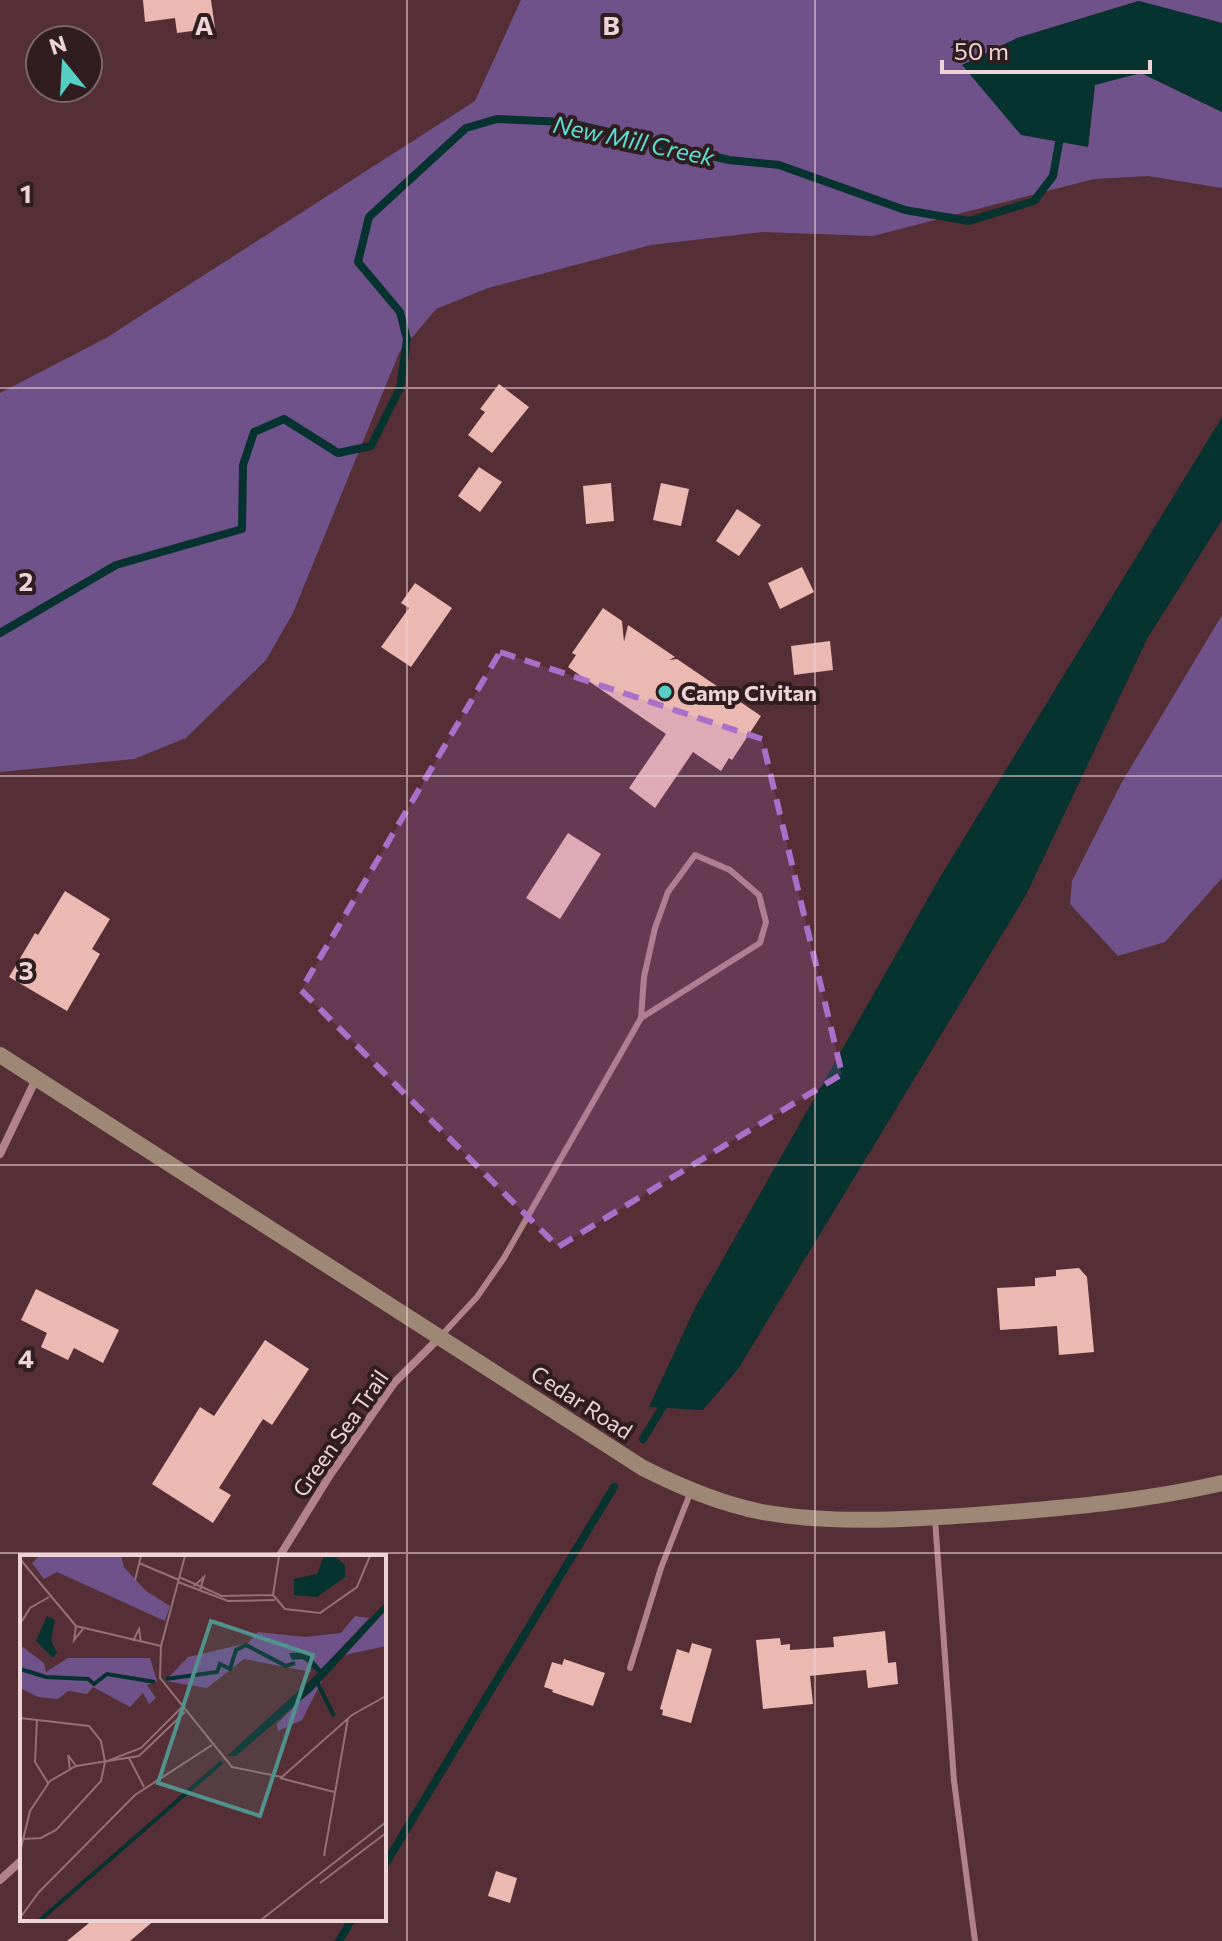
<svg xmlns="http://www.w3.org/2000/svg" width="1222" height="1941" viewBox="0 0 1222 1941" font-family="Commissioner,sans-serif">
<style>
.green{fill:#70528a}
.water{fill:#06322f}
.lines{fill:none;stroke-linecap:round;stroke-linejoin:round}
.stream{stroke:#06322f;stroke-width:8}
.building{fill:#ebb9b2}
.lane{stroke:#b18289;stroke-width:6}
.street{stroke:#b18289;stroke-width:8}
.secondary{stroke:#9e8774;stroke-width:16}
.marked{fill:#a96fc9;fill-opacity:0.2;stroke:#a96fc9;stroke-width:6;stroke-dasharray:16 10;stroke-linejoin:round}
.grid{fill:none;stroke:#eed4d7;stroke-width:2;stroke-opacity:0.55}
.poi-dot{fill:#56cec4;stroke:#2f1d20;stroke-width:3}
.labels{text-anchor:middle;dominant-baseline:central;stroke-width:8;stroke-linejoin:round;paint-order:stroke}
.poi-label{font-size:22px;font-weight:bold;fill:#eed4d7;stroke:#2f1d20;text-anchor:start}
.street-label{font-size:22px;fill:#eed4d7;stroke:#2f1d20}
.water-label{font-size:24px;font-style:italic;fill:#5aded3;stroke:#2f1d20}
.inset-river{fill:none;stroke:#06322f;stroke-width:4}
.inset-road{fill:none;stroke:#937076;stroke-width:2}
.view{fill:#52928e;fill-opacity:0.15;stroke:#52928e;stroke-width:4}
.inset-edge{fill:none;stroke:#eed4d7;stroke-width:4}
.grid-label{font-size:26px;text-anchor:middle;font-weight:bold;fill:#eed4d7;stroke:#2f1d20;stroke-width:8;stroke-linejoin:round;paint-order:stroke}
</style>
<rect width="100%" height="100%" fill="#562e36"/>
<!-- green -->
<g class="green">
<polygon points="521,0 1222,0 1222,23 1138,1 1017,38 1088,147 1095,84 1141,73 1222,112 1222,188 1148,176 1094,179 873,236 762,232 651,245 488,288 436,309 399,353 293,613 266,660 186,738 134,759 0,772 0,393 106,338 475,101"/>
<polygon points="1222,615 1222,878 1165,942 1118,956 1070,904 1072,881 1122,782"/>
</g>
<!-- water -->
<g class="water">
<polygon points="1139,1 1222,23 1222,112 1141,73 1095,85 1088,147 1021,135 962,65 1017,38"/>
<polygon points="1222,417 1222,520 1147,639 1026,895 738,1369 703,1410 649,1407 695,1308 939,879"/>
</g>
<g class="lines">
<!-- stream -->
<g class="stream">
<polyline points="0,633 116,565 242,529 243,465 254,432 284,419 338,453 371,446 400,388 407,339 400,312 358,262 369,217 466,128 497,119 565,122 729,160 779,165 905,210 969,221 1034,201 1053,176 1061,132"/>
<polyline points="643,1439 668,1398"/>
<polyline points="384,1866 614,1487"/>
<polyline points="339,1941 352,1919"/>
</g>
</g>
<!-- building -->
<g class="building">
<polygon points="143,0 211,0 215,28 177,33 175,18 145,22"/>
<polygon points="499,384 529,407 492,453 468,435 485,412 480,409"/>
<polygon points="479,467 502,482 480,512 458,496"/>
<polygon points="611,483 614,521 586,524 583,486"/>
<polygon points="661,483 689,489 681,526 653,520"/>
<polygon points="737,509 761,525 739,556 716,541"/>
<polygon points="802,567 814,592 780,609 768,583"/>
<polygon points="415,583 452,608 411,667 381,647 409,608 401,603"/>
<polygon points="603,608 622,621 624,642 628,625 675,657 669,660 677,659 761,716 732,760 729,758 721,771 693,752 655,808 629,788 666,734 568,667 576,655 572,653"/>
<polygon points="830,641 833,670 794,675 791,646"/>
<polygon points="568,833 601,854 560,919 526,898"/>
<polygon points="65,891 110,919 92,949 100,954 67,1011 9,977 35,933 38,935"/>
<polygon points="1079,1268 1087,1277 1094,1352 1059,1355 1057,1326 1000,1330 997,1288 1035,1286 1035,1278 1056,1276 1056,1270"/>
<polygon points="36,1289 119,1330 103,1363 74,1348 68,1360 41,1347 47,1333 21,1320"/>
<polygon points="265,1340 309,1369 272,1425 263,1419 219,1488 231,1495 213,1523 152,1484 200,1407 214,1416"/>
<polygon points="885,1631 888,1663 896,1662 898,1684 868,1688 866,1670 810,1676 813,1704 763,1709 756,1640 780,1638 781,1645 790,1644 790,1650 834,1647 833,1637"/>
<polygon points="692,1643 712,1649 691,1723 662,1715 663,1710 660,1709 677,1649 689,1653"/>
<polygon points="564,1659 605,1673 593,1706 552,1692 553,1690 544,1687 552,1662 562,1665"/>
<polygon points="496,1871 517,1878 510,1903 488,1896"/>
<polygon points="94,1919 156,1919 130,1941 67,1941"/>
</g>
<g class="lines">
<!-- lane -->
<g class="lane">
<polyline points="440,1337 477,1297 504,1258 641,1018 644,977 655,928 668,892 695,855 730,870 759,895 766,922 760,943 641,1018"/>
<polyline points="935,1519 954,1781 975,1941"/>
<polyline points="630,1668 661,1568 691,1491"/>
</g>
<!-- street -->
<g class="street">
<polyline points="0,1154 36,1079"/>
<polyline points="279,1557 330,1475 394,1383 440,1337"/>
<polyline points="0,1880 22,1860"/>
</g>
<!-- secondary -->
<path class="secondary" d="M0 1055 643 1468C681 1487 720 1504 762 1512 836 1525 913 1519 987 1514 1066 1508 1145 1501 1222 1483"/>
</g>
<!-- marked area -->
<path class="marked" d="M500 652 762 739 842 1074 558 1247 301 990Z"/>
<!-- grid -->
<path class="grid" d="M407 0V1941M815 0V1941M0 388H1222M0 776H1222M0 1165H1222M0 1553H1222"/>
<!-- markers -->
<circle class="poi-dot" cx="665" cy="692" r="8"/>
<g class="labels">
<!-- poi labels -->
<g class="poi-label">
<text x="681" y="692">Camp Civitan</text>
</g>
<!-- street labels -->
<g class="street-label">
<text transform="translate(582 1402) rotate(33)">Cedar Road</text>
<text transform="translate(340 1433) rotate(-55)">Green Sea Trail</text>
</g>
<!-- water labels -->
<g class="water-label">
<text transform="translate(634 140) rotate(12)">New Mill Creek</text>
</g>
</g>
<!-- overview -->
<g transform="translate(20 1555)">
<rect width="366" height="366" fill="#562e36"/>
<path d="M19 1H101L104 12 126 36 150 51 145 66 37 17 24 24 12 8ZM366 55V91L325 100ZM335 61 349 63 301 115 286 97 280 103 290 109 291 117 224 104 187 133 145 126 168 102 228 88 238 77 285 82 321 78ZM0 90 24 108 26 117 48 103H130L137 126 127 130 136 143 129 149 123 138 110 152 73 132 67 139 48 136 38 144 18 142 0 133ZM305 120 282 165 258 176 257 169Z" fill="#70528a"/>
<path d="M304 1H314L325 10V22L297 42 274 40V24L297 19ZM366 47V55L293 135 216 201H207L298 118 284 104 272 105 269 98 286 97 301 114ZM27 61 35 65 31 85 37 98 33 103 16 86Z" fill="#06322f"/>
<path class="inset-river" d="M0 114 26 122 68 124 74 129 87 119 135 127M146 124 197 117 200 109 210 114 216 95 226 90 266 111 275 108M297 127 314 161M20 365 202 207"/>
<path class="inset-road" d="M165 1 141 91 140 123 212 212 262 222 332 160 366 141M0 4 56 71 141 91M119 8 159 25M159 22 202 41 253 40M115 25 121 1M158 27 208 46 255 45M174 31 184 22 180 35M253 40 265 54 300 58 337 32 350 1M253 40 259 1M2 66 10 53 29 42M56 71 54 85 63 74M113 86 119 74 121 87M0 163 69 171 81 186 85 207 81 226 36 275 21 283 3 284M17 164 15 207 28 228M109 203 124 232M85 207 121 193 161 153M50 214 48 200 56 211M260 223 314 237M0 297 10 256 30 226 56 211 119 201 165 157M304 301 328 163M300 328 366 278M0 363 19 337 115 240 192 190M241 365 366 267"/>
<path class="view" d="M191 66 293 100 240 261 138 228Z"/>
<rect width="366" height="366" class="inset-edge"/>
</g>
<g class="grid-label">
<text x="204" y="35">A</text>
<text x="611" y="35">B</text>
<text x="26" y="203">1</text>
<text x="26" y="591">2</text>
<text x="26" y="980">3</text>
<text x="26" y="1368">4</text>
</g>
<!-- north arrow -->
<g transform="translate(64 64) rotate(342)"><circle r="38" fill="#2f1d20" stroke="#7b6669" stroke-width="2"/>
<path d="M0-6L14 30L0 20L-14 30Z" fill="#56cec4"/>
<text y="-12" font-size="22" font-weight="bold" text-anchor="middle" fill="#eed4d7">N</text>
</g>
<!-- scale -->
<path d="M942 60v12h208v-12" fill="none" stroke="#eed4d7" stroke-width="4"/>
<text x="954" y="60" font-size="24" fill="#eed4d7" stroke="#2f1d20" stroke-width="6" paint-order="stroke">50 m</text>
</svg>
